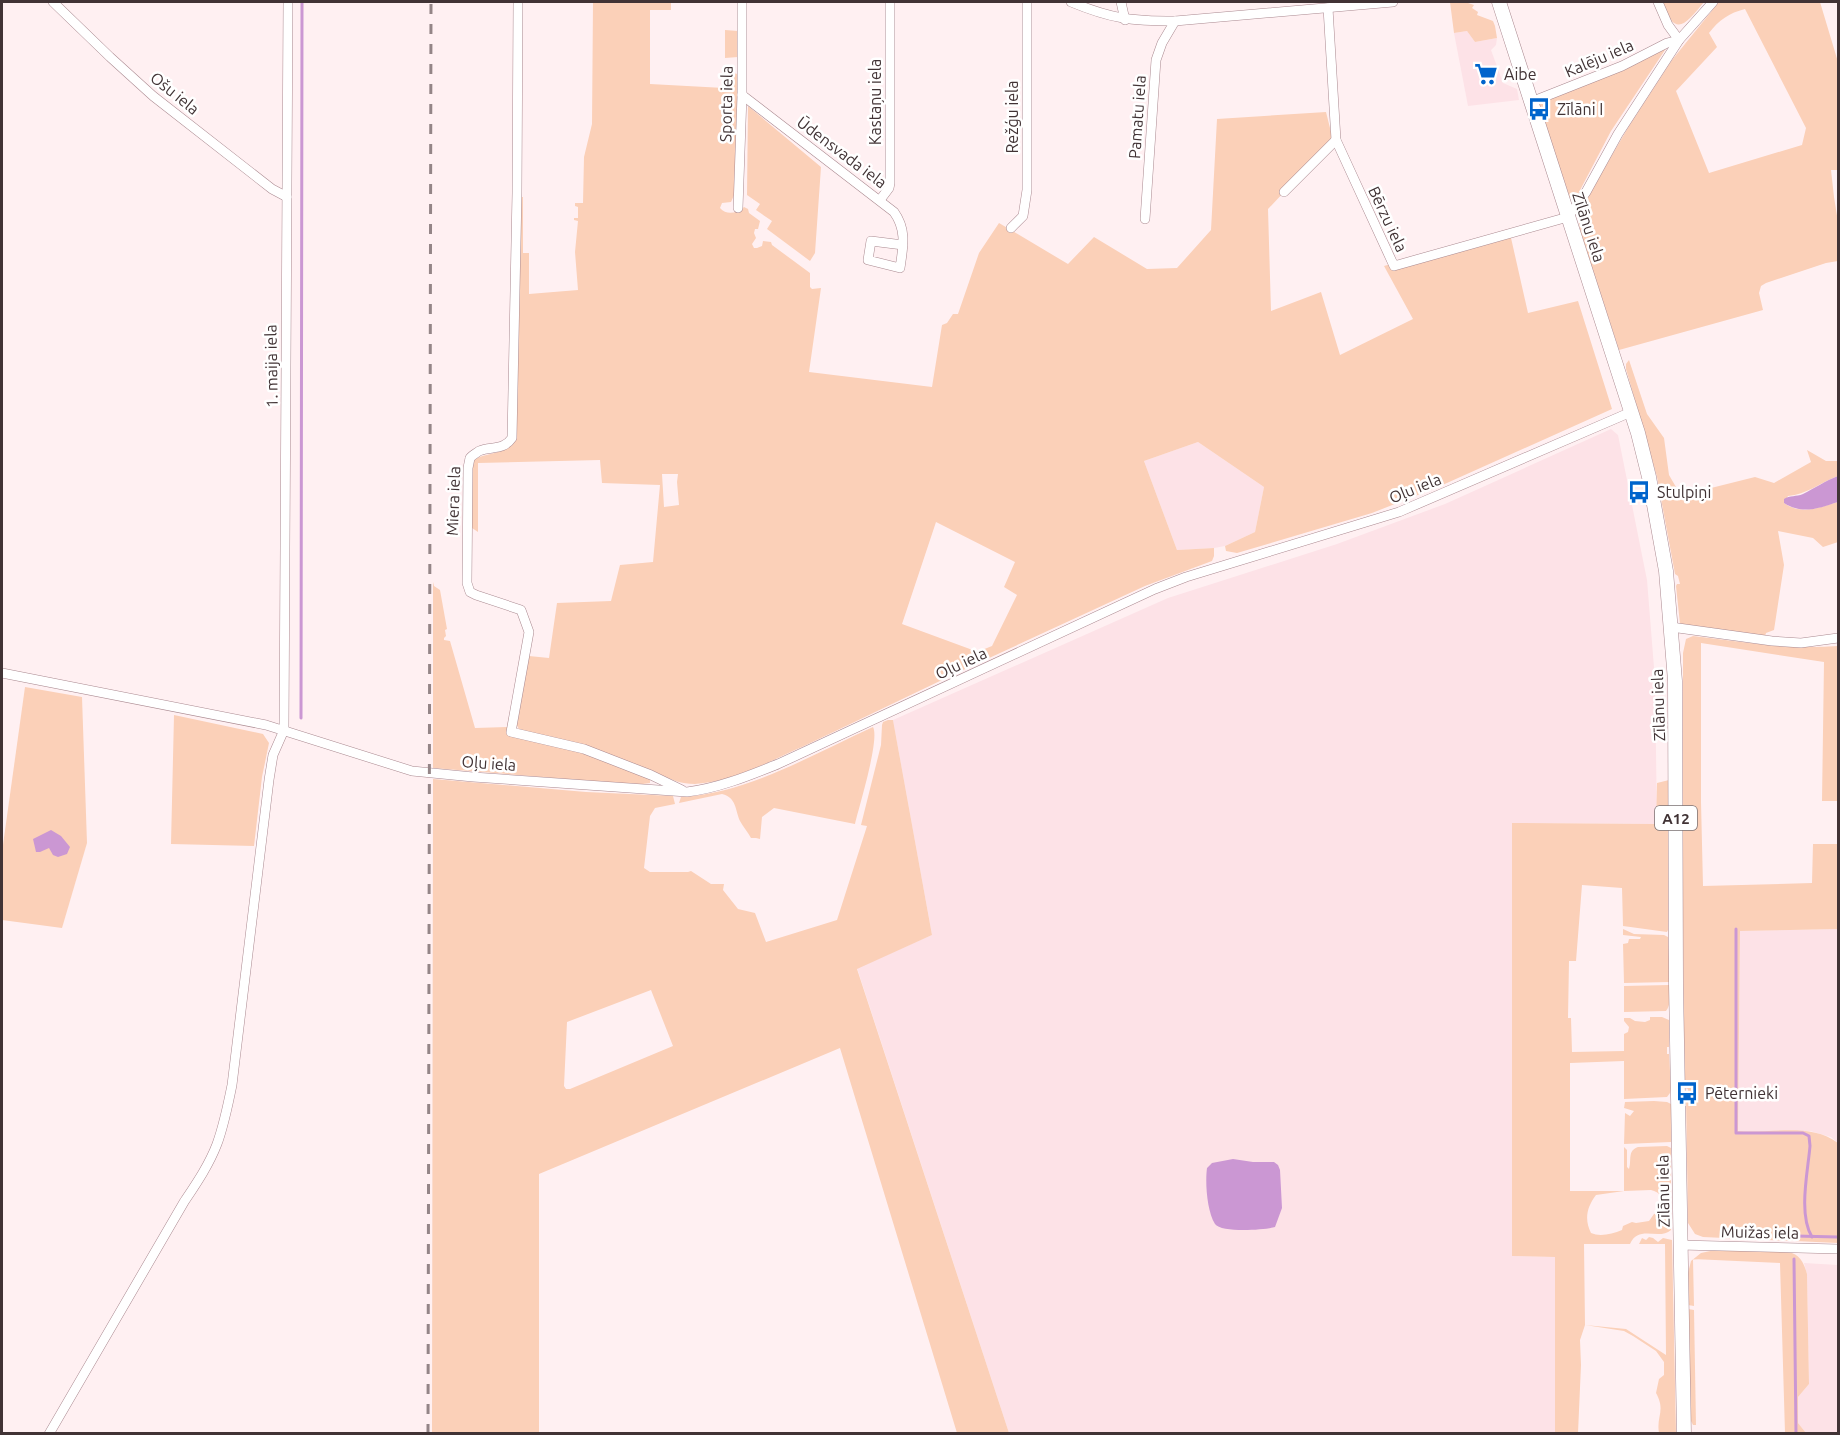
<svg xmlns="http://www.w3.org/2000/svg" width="1840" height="1435" viewBox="0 0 1840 1435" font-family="Ubuntu,sans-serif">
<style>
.built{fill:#fde2e7}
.green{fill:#fbd0b8;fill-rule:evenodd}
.water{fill:#cb97d3}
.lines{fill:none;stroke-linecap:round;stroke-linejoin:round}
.stream{stroke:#cb97d3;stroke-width:3}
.minor-casing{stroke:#aa8990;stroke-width:10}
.highway-casing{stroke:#aa8990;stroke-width:15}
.minor{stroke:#fff;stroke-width:9}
.highway{stroke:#fff;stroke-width:14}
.rail{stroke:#948587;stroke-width:3;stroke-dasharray:10 10;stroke-linecap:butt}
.labels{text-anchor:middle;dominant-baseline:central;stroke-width:5;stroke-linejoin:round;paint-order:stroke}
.shield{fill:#fff;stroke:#7a7072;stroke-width:1.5}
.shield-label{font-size:15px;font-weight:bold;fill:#413335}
.street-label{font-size:16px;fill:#413335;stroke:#fff}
.poi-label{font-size:16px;fill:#413335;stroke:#fff;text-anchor:start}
</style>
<rect width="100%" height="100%" fill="#fff0f2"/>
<!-- built -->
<g class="built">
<polygon points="1467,31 1475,42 1497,38 1496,45 1491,50 1503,83 1517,89 1519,100 1468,106 1454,33"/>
<polygon points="1611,429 1618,435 1647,580 1655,680 1657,824 1512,823 1513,1256 1555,1257 1555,1433 1009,1433 857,968 932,935 893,720 1168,598 1337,544 1445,504"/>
<polygon points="1198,442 1264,487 1255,532 1225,546 1214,548 1177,550 1144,461"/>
<polygon points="1838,929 1838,1143 1831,1137 1810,1131 1738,1132 1740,931"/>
<polygon points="1804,1263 1838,1265 1838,1433 1806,1433 1798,1423 1798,1397 1809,1384 1807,1274"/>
</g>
<!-- green -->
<g class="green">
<path d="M593 2H671V10H650V84L724 88 725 72 738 74 740 78 735 193 731 202 722 203 720 208C727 216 737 213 744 207L748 209 749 213 760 221 758 229H755L754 233 756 238 752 244 754 248H757L762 246 763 241 771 242 772 245 810 273V287L812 289 821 288 809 372 932 387 942 325 947 323 953 314H958L979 253 999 223 1068 264 1094 237 1147 269 1177 268 1211 230 1217 119 1326 112 1333 140 1268 209 1271 311 1321 292 1340 355 1413 319 1384 266 1509 229 1528 313 1578 301 1612 409 1438 487 1372 513 1237 553 1226 551 1225 546 1255 532 1264 487 1198 442 1144 461 1177 550 1214 548V556L1212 561 1145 586 987 659 982 650 992 646 1017 595 1004 587 1015 562 936 522 902 624 978 652 982 661C922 689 864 718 804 746 770 761 733 782 695 784 681 784 673 780 660 775L519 729 516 724 529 656 549 658 557 603 611 601 620 565 653 562 660 485 602 483 600 460 478 463V532L472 528 470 471 473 460C488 451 507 456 516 438L521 197H523V253H529V294L578 290 575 252 578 221 574 220V218H578V207L575 206V203H583L584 157 592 124ZM662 474H678L677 482 679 505 664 507Z"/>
<polygon points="1450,2 1465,2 1474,5 1472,8 1478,12 1477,15 1493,21 1495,26 1497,38 1475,42 1467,31 1454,33"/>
<path d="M1662 2H1704C1686 24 1675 39 1662 2Z"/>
<path d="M1719 2H1820L1838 62V170H1831L1834 197 1838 222V261L1826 263 1766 283 1761 286 1759 293 1763 310 1619 350 1581 234 1579 224 1580 210 1629 126 1672 60ZM1745 9 1806 128 1802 145 1709 173 1676 91 1717 47 1709 33C1719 20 1729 13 1745 9Z"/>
<polygon points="725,30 738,31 738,57 725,58"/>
<polygon points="1667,47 1611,131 1577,196 1575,198 1570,198 1538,106 1540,103"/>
<polygon points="748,106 821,167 815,253 810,261 767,229 772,221 756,210 760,204 747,195"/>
<path d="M1629 360 1647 414 1664 438 1669 475 1676 487 1687 494 1755 477 1774 483 1811 462 1807 450 1826 461H1838V476C1821 482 1806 495 1788 496L1784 503C1803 516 1819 507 1838 502V542L1823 547 1813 538 1778 531 1784 565 1774 630 1766 633 1765 637 1680 624 1676 586 1677 584H1680L1678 576 1675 574 1657 477 1626 369V364Z"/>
<polygon points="433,582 434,586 440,590 447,629 445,630 446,636 444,638 444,640 450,641 475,728 507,727 518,671 508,731 582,751 650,778 650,783 643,784 615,783 433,768"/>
<path d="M1693 636C1743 642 1788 650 1838 646V801H1822L1824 662 1701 643V802L1703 886 1812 883 1813 844H1838V929L1740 931 1738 1131C1771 1134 1810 1122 1838 1143V1243L1703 1237 1695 1234 1688 1223 1686 1098H1689L1688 1089 1685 1088C1682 943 1683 798 1683 653L1686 639Z"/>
<polygon points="25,687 82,697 87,843 62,928 2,920 2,852"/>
<polygon points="174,715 263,734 269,743 262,777 254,846 171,844"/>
<path d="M888 720H893L932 935 857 969 1009 1433H957L840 1048 539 1174V1433H432L433 779 586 792 673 796 675 804 655 808 650 816 644 868 650 872H688L691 871 711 884H724L723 890 738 909 755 913 766 942 837 920 867 826 861 825 881 745 882 725 883 722ZM651 990 673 1046 570 1089H566L564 1086 567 1022Z"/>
<path d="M873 727C880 739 859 807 855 824L774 808 762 817 760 839 756 838H751C748 832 743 827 740 821 735 810 737 798 722 794L679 803 681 797C749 793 811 755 873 727Z"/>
<path d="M1669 780 1668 930 1667 932 1623 926 1622 888 1582 885 1576 961H1569L1568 1018H1571L1572 1052 1624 1051V1034L1628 1032 1629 1027 1624 1021V1018H1630L1635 1021 1645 1022 1650 1020V1017H1662L1669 1020V1047H1667V1054H1669L1671 1088 1670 1093 1667 1097 1624 1099V1061L1570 1063V1191H1624V1147L1627 1150V1167L1629 1169C1632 1160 1627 1151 1638 1147L1667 1146 1671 1148V1230C1659 1241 1639 1224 1630 1244H1584L1585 1325 1626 1329 1666 1355 1665 1244H1639L1642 1238 1646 1240 1649 1237 1653 1238 1658 1242 1663 1238 1672 1240 1676 1433H1659C1656 1416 1666 1411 1656 1393L1659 1379 1664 1375V1362L1656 1351 1633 1336 1624 1331 1585 1325 1580 1340 1581 1365 1578 1433H1555V1257L1512 1256V823L1656 824 1657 783ZM1651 1190C1662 1193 1665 1200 1663 1211L1654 1214 1649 1221 1636 1223 1632 1222 1623 1226 1622 1230C1612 1234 1600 1237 1591 1233 1584 1219 1587 1207 1596 1195L1624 1191Z"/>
<polygon points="1623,929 1634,934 1664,935 1668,937 1670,982 1624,983 1623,944 1628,943 1629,939 1640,939 1641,937 1623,935"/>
<path d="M1669 985C1670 994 1671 1005 1666 1011L1624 1012V986Z"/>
<polygon points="1654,1101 1667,1102 1671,1104 1671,1142 1624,1144 1625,1113 1630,1116 1634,1111 1624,1108 1625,1102"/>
<path d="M1715 1250 1788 1252C1800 1254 1804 1263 1807 1274L1809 1384 1798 1397V1423L1806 1433H1785L1780 1263 1693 1259 1694 1306 1688 1305V1273L1691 1261 1701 1253Z"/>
<polygon points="1688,1309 1694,1310 1696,1425 1693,1425 1691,1421"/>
</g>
<!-- water -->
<g class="water">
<path d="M1838 476V502C1819 508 1803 515 1784 503V499C1790 495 1796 497 1803 494 1815 488 1825 481 1838 476Z"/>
<polygon points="51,830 61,836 70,847 67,854 58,857 53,855 49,848 40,852 36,852 33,839"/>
<path d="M1233 1159 1253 1162H1274L1278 1165 1280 1170 1282 1208 1275 1227C1265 1230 1221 1233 1215 1224 1207 1211 1205 1183 1207 1168L1212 1163Z"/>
</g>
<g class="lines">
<!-- stream -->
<g class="stream">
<polyline points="301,718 302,2"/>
<path d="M1736 929V1133H1803L1809 1136 1810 1146C1808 1171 1798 1214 1812 1237"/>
<polyline points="1795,1236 1838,1237"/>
<polyline points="1794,1259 1796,1434"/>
</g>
<!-- minor casing -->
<g class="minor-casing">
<g id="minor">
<polyline points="53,2 110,57 153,96 272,189 287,197"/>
<path d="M518 2 517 193 512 438C503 451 491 446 479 451 478 452 470 457 470 458L468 468 467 583 470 592 476 595 521 610 529 632 511 732 584 749 651 775 682 790"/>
<path d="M1071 2C1112 19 1131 21 1175 21L1393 2"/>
<polyline points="1121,2 1125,20"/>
<polyline points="1328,8 1336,140 1394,266 1568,217 1586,192 1618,134 1679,40 1713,2"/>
<path d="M742 95 894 212C907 230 903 247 900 268L868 260 871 241 903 245"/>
<polyline points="1531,102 1622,66 1667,43 1679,40 1668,25 1658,2"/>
<polyline points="1284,192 1336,140"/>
<polyline points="880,200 889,188 890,183 890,2"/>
<polyline points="738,208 742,95 742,2"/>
<polyline points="1145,219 1156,60 1162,43 1175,21"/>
<polyline points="1011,228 1023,216 1027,190 1027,2"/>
<polyline points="1671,627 1772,641 1801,643 1838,638"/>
<path d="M2 673 266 725 412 771 473 777 687 792C719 788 748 776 778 764L1155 589 1186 577 1399 512 1631 412"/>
<polyline points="1680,1245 1838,1249"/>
<path d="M49 1434 184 1202C196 1184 209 1165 217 1144 224 1125 228 1105 232 1085L269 780 273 755 284 730 288 2"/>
</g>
</g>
<!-- highway casing -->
<g class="highway-casing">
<polyline id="highway" points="1499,2 1638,433 1649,477 1666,571 1675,681 1676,984 1684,1434"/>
</g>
<!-- minor -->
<use href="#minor" class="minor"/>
<!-- highway -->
<use href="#highway" class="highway"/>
<!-- rail -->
<polyline class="rail" points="428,1434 431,2"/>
</g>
<!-- icons -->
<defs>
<g id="supermarket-bare" transform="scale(1.8)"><path d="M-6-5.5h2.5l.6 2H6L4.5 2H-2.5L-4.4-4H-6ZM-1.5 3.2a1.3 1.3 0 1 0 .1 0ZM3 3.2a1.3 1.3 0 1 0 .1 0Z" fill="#0064cc" stroke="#fff" stroke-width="2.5" paint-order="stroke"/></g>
<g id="bus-bare" transform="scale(1.8)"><path d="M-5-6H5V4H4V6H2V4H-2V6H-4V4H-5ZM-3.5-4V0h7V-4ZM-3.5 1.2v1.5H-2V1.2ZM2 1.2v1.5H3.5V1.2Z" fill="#0064cc" stroke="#fff" stroke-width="2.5" paint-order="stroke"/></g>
</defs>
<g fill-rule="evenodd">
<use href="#supermarket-bare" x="1486" y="74"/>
<use href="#bus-bare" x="1539" y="109"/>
<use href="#bus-bare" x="1639" y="492"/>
<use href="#bus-bare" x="1687" y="1093"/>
</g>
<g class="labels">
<!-- shield labels -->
<rect class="shield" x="1655" y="806" width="42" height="24" rx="4.5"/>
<g class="shield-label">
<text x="1676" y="818">A12</text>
</g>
<!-- street labels -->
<g class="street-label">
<text transform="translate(1599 58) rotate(-23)">Kalēju iela</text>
<text transform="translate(175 93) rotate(39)">Ošu iela</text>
<text transform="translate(875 102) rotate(-90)">Kastaņu iela</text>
<text transform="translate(726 104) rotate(-89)">Sporta iela</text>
<text transform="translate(1012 117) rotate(-90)">Režģu iela</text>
<text transform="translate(1137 117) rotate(-86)">Pamatu iela</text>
<text transform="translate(842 152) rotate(37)">Ūdensvada iela</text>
<text transform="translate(1388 219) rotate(65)">Bērzu iela</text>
<text transform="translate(1589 227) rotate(72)">Zīlānu iela</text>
<text transform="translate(271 366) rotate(-91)">1. maija iela</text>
<text transform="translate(1415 488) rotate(-22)">Oļu iela</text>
<text transform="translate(453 501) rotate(-88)">Miera iela</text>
<text transform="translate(961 663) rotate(-25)">Oļu iela</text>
<text transform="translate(1658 705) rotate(-92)">Zīlānu iela</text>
<text transform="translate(489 763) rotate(4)">Oļu iela</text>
<text transform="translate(1663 1191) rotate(-91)">Zīlānu iela</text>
<text transform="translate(1760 1232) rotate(1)">Muižas iela</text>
</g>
<!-- poi labels -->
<g class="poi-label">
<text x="1504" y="74">Aibe</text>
<text x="1557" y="109">Zīlāni I</text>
<text x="1657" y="492">Stulpiņi</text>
<text x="1705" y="1093">Pēternieki</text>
</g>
</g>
<!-- border -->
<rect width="1840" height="1435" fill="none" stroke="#413335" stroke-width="6"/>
</svg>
